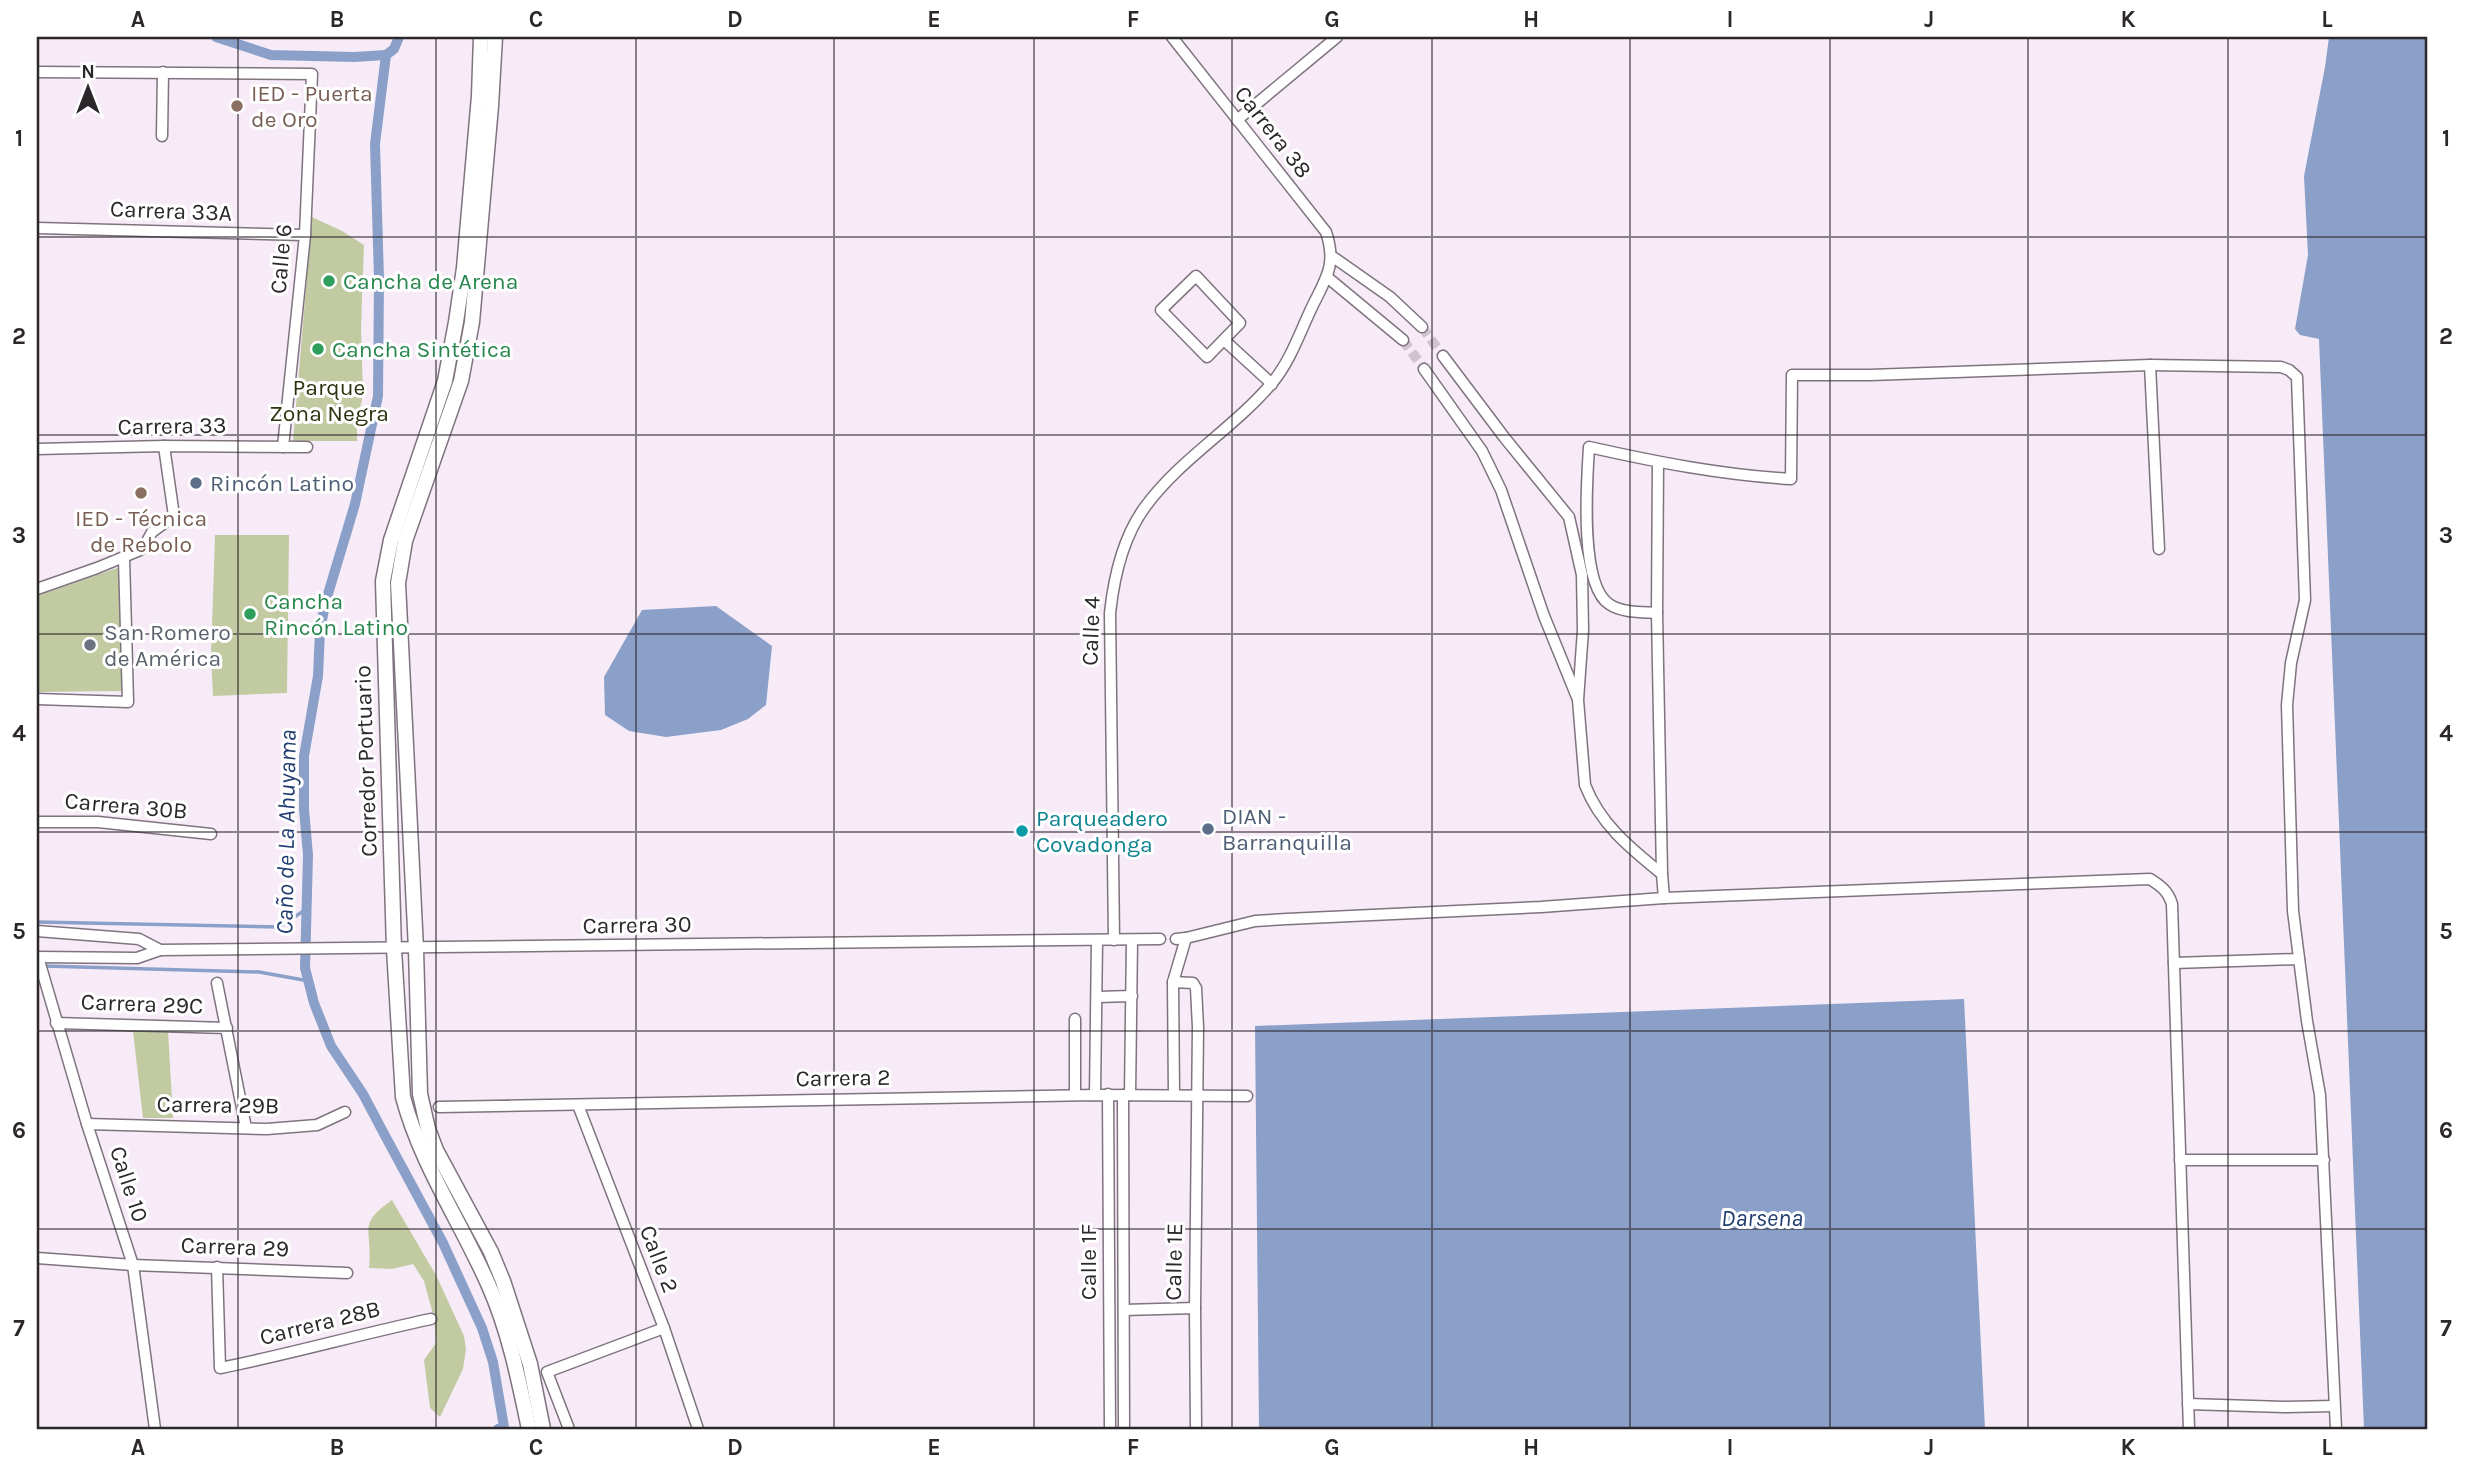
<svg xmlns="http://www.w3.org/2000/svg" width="2465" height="1466" viewBox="0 0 2465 1466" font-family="Karla,sans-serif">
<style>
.green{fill:#c2caa2}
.water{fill:#8aa0c9}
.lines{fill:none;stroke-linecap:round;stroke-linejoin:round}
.stream{stroke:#8aa0c9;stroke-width:3.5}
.canal{stroke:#8aa0c9;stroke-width:10}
.minor-tunnel{stroke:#cfc4cf;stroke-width:10;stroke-dasharray:10 5;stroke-linecap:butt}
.minor-casing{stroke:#7e737e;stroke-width:13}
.major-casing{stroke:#7e737e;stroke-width:17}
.minor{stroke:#fff;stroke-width:10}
.major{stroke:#fff;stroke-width:14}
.grid{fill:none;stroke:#2b272b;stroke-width:2;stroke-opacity:0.55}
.education-dot{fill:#8d6e63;stroke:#fff;stroke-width:2.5}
.leisure-dot{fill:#2e9e5b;stroke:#fff;stroke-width:2.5}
.service-dot{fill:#5c6f8a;stroke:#fff;stroke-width:2.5}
.worship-dot{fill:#6b7280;stroke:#fff;stroke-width:2.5}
.culture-dot{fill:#0f9aa8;stroke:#fff;stroke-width:2.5}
.labels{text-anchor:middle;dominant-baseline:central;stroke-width:6;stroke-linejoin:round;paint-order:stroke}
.education-label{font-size:23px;fill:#785e54;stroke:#fff;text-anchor:start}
.street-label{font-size:23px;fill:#2b272b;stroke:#fff}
.leisure-label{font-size:23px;fill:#27864d;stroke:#fff;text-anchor:start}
.park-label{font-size:23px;fill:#2d330e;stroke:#fff}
.service-label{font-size:23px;fill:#4e5e75;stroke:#fff;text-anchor:start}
.worship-label{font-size:23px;fill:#5b616d;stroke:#fff;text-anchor:start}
.culture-label{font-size:23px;fill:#0d838f;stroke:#fff;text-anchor:start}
.water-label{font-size:24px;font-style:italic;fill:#223e71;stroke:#fff}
.neatline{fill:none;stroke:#2b272b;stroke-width:2.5}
.grid-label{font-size:23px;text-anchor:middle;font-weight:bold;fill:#2b272b}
</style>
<rect width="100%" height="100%" fill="#f8ebf8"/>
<!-- green -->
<g class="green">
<polygon points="312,217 342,231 364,245 361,328 363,396 357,420 357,441 293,441"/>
<polygon points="215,535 289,535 287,693 213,696 211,657"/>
<polygon points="120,567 122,691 37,692 37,596"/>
<polygon points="168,1030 173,1118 143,1118 133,1031"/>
<path d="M392 1200 437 1277 464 1336 466 1349 463 1369 440 1417 430 1408 424 1360 436 1343 434 1318 424 1281 413 1264 392 1269 369 1268C373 1229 356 1225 392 1200Z"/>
</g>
<!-- water -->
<g class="water">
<polygon points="2329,37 2428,37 2428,1429 2364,1429 2319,339 2300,335 2295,329 2308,255 2304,176 2325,67"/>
<polygon points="716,606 772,646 766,705 748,719 721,730 666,737 629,731 605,715 604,677 642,610"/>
<polygon points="1964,999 1985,1429 1259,1429 1255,1026"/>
</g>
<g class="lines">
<!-- stream -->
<g class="stream">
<polyline points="37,922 279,927 305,910"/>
<polyline points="44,966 259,972 309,981"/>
<polyline points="504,1427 504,1429"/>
</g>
<!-- canal -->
<g class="canal">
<polyline points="216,37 271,55 354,57 386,55"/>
<polyline points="399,37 394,49 386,55 375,144 379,279 378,396 355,504 325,604 320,631 318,676 304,756 304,809 308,855 305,968 314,1003 331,1046 363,1094 382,1130 443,1243 482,1328 493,1362 504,1427 498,1429"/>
</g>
<!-- minor-tunnel -->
<g class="minor-tunnel">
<polyline points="1422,327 1443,356"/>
<polyline points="1403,340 1424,369"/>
</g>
<!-- minor casing -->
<g class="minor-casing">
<g id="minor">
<polyline points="37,72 312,74 305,235 283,447"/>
<polyline points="1237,120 1337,37"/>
<polyline points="162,136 163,72"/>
<polyline points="37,228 305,235"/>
<polyline points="1333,257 1390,297 1422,327"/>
<polygon points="1196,276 1240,323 1207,357 1161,310"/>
<polyline points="1327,277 1403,340"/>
<polyline points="1224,340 1272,384"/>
<path d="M1443 356 1504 437 1569 517 1582 575 1583 630 1578 700 1585 785C1600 824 1630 848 1662 874L1664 898"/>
<polyline points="2150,365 2281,367 2289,370 2297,377 2305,600 2291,663 2287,705 2293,911 2307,1021 2320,1095 2336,1429"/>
<polyline points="1424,369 1482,451 1501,490 1544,616 1577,697"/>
<polyline points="37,449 164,446 307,447"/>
<polyline points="1658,463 1657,613 1662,874"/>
<polyline points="37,589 97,568 138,551 144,547 152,532 174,516 164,446"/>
<path d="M1657 613C1642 612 1622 613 1609 604 1579 584 1587 480 1589 447 1656 462 1722 475 1791 479L1792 375H1870L2150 365 2159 549"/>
<polyline points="37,699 128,702 124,558"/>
<polyline points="37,822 98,822 211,834"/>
<polyline points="37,931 139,939 160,950"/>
<path d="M1176 939 1186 938 1255 921 1287 919 1541 907 1664 898 2150 879C2161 886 2168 891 2172 904L2189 1429"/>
<path d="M1114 940 1110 613C1114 576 1123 537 1145 507 1180 459 1234 428 1272 383 1290 362 1300 332 1312 307 1326 278 1337 265 1326 232L1172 37"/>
<polyline points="37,957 137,958 160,950 1160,939"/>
<polyline points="38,957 87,1124 133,1265 155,1429"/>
<polyline points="2174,963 2299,959"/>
<polyline points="1173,982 1193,983 1196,988 1198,1027 1195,1308 1196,1429"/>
<polyline points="217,983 246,1128"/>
<polyline points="1097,997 1132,996"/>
<polyline points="56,1023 227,1028"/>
<polyline points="1108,1094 1110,1429"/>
<polyline points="1075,1095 1075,1019"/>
<polyline points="1095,1095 1097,940"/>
<polyline points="1123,1095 1124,1429"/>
<polyline points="1130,1095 1132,940"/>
<polyline points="1174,1095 1173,982 1186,938"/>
<polyline points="578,1105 664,1328 698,1429"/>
<polyline points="439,1107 1095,1095 1247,1096"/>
<polyline points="87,1124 267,1129 317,1125 345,1112"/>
<polyline points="2180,1160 2324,1160"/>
<polyline points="37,1258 133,1265 347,1273"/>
<path d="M217 1267 220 1368C291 1354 360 1334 431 1319"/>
<polyline points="1124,1310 1195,1308"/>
<polyline points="2188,1404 2284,1407 2334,1406"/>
<polyline points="569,1429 547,1372 664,1328"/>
</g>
</g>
<!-- major casing -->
<g class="major-casing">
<g id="major">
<path d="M481 37 479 96 464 268 456 322 445 381 391 540 383 581 394 949 403 1097C421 1165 461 1222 489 1286 509 1331 519 1381 529 1429"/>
<polyline points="495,37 491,106 472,322 461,381 405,541 398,583 416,949 420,1094 428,1129 436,1150 491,1252 503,1281 530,1364 543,1429"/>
</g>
</g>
<!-- minor -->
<use href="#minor" class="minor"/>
<!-- major -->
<use href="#major" class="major"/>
</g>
<!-- grid -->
<path class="grid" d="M238 37V1429M436 37V1429M636 37V1429M834 37V1429M1034 37V1429M1232 37V1429M1432 37V1429M1630 37V1429M1830 37V1429M2028 37V1429M2228 37V1429M37 237H2428M37 435H2428M37 634H2428M37 832H2428M37 1031H2428M37 1229H2428"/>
<!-- markers -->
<g class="education-dot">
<circle cx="237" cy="106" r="7"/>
<circle cx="141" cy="493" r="7"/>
</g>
<g class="leisure-dot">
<circle cx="329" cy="281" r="7"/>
<circle cx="318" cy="349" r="7"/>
<circle cx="250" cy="614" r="7"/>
</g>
<g class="service-dot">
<circle cx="196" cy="483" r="7"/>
<circle cx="1208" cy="829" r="7"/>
</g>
<circle class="worship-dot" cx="90" cy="645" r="7"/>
<circle class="culture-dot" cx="1022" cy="831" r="7"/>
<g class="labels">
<!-- education labels -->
<g class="education-label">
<text x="251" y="93">IED - Puerta<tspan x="251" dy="26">de Oro</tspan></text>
<text x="141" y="518" text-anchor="middle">IED - Técnica<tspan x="141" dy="26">de Rebolo</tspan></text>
</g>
<!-- street labels -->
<g class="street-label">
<text transform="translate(1273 132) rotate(52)">Carrera 38</text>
<text transform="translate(171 211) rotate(2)">Carrera 33A</text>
<text transform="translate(281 259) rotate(-85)">Calle 6</text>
<text transform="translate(172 426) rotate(-1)">Carrera 33</text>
<text transform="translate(1091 631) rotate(-88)">Calle 4</text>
<text transform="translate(366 761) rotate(-92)">Corredor Portuario</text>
<text transform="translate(126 806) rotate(5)">Carrera 30B</text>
<text transform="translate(637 925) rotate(-1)">Carrera 30</text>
<text transform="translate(142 1004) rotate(2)">Carrera 29C</text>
<text transform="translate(843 1078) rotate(-1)">Carrera 2</text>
<text transform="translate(218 1105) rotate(1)">Carrera 29B</text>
<text transform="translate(129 1184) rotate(72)">Calle 10</text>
<text transform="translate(235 1247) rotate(2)">Carrera 29</text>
<text transform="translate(659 1259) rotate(69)">Calle 2</text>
<text transform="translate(1088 1262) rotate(-90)">Calle 1F</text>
<text transform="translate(1174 1262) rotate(-89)">Calle 1E</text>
<text transform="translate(320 1323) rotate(-14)">Carrera 28B</text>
</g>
<!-- leisure labels -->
<g class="leisure-label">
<text x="343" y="281">Cancha de Arena</text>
<text x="332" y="349">Cancha Sintética</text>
<text x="264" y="601">Cancha<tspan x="264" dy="26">Rincón Latino</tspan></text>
</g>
<!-- park labels -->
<g class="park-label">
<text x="329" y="387">Parque<tspan x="329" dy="26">Zona Negra</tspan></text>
</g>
<!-- service labels -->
<g class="service-label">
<text x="210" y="483">Rincón Latino</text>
<text x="1222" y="816">DIAN -<tspan x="1222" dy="26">Barranquilla</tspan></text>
</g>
<!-- worship labels -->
<g class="worship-label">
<text x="104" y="632">San Romero<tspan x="104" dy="26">de América</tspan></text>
</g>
<!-- culture labels -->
<g class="culture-label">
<text x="1036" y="818">Parqueadero<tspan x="1036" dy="26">Covadonga</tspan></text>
</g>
<!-- water labels -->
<g class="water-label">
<text transform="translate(286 832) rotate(-89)">Caño de La Ahuyama</text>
<text x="1762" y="1218">Darsena</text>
</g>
</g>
<!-- border -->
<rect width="2465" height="1466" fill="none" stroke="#ffffff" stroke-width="77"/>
<!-- north arrow -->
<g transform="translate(88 88)" stroke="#ffffff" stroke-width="5" paint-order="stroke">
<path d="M0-5L12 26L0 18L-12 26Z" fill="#2b272b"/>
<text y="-10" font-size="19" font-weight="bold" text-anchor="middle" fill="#2b272b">N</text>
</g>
<rect x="38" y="38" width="2388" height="1390" class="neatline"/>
<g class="grid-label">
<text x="138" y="27">A</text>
<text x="337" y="27">B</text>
<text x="536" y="27">C</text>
<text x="735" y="27">D</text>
<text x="934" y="27">E</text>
<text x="1133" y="27">F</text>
<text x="1332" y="27">G</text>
<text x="1531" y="27">H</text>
<text x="1730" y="27">I</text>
<text x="1929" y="27">J</text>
<text x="2128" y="27">K</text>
<text x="2327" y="27">L</text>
<text x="19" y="146">1</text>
<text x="2446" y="146">1</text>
<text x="19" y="344">2</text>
<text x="2446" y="344">2</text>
<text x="19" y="543">3</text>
<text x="2446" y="543">3</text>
<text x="19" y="741">4</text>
<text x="2446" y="741">4</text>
<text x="19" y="939">5</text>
<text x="2446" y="939">5</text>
<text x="19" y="1138">6</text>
<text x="2446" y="1138">6</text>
<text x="19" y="1336">7</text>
<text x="2446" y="1336">7</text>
<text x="138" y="1455">A</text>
<text x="337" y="1455">B</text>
<text x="536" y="1455">C</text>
<text x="735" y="1455">D</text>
<text x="934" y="1455">E</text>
<text x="1133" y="1455">F</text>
<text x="1332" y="1455">G</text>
<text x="1531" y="1455">H</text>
<text x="1730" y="1455">I</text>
<text x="1929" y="1455">J</text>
<text x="2128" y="1455">K</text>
<text x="2327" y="1455">L</text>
</g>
</svg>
